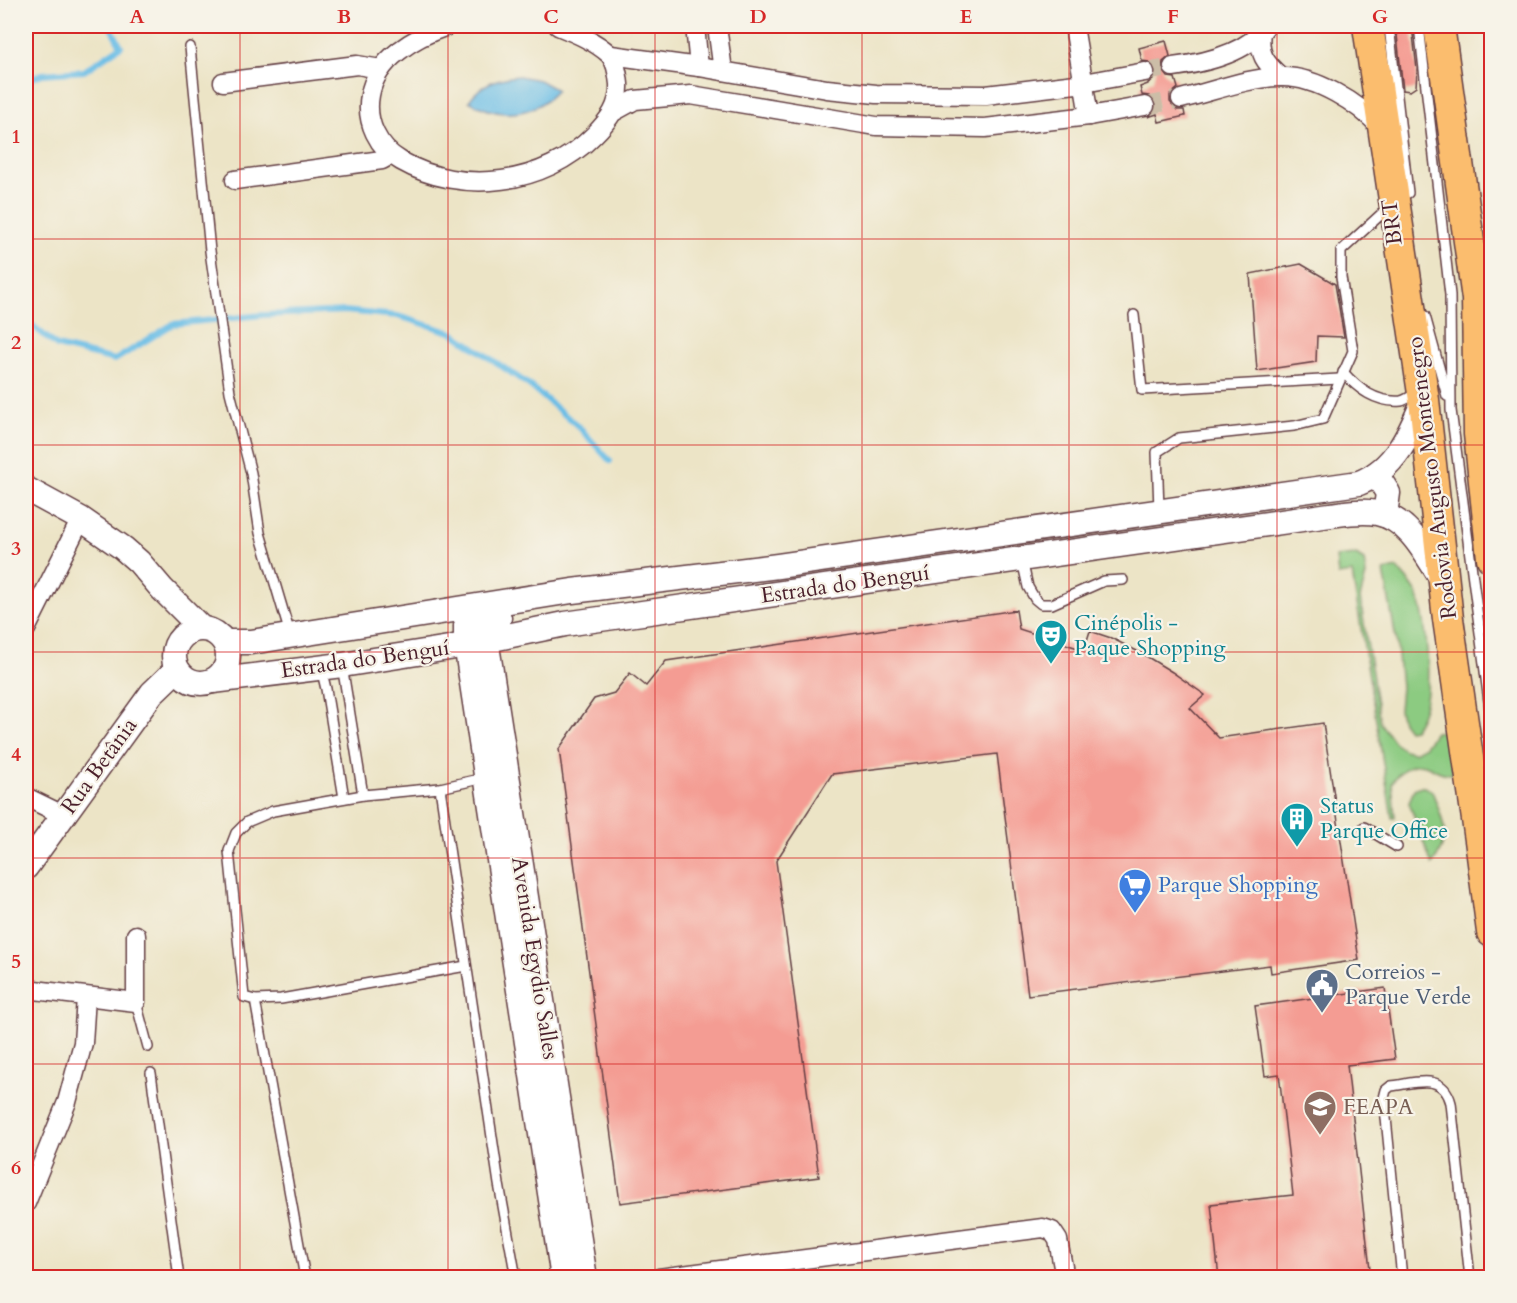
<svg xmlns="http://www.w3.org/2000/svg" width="1517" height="1303" viewBox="0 0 1517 1303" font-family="Cardo,serif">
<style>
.green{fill:#8ccb81;stroke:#6b7556;stroke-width:1.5}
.water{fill:#69bde6;stroke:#5a6e88;stroke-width:1.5}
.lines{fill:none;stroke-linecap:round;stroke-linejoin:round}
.stream{stroke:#69bde6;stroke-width:6}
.building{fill:#f49c93}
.minor-tunnel{stroke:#ccbda7;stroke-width:18;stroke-dasharray:18 9;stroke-linecap:butt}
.service-casing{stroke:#623d42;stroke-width:12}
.minor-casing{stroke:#623d42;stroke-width:21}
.tertiary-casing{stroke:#623d42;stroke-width:27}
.primary-casing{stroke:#623d42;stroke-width:33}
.service{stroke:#fff;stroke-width:9}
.minor{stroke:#fff;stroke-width:18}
.tertiary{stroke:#fff;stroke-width:24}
.primary{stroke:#fbbd6e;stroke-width:30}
.grid{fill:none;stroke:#d62828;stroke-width:1.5;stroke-opacity:0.55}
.labels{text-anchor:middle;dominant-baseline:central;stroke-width:4.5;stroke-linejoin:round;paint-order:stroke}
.street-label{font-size:22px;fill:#4a1f2b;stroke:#f7f3e8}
.culture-label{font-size:22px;fill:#0d838f;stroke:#f7f3e8;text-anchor:start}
.shop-label{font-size:22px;fill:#366cbe;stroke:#f7f3e8;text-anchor:start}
.service-label{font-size:22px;fill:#4e5e75;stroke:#f7f3e8;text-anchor:start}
.education-label{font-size:22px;fill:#785e54;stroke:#f7f3e8;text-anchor:start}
.neatline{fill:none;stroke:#d62828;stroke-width:2}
.grid-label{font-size:20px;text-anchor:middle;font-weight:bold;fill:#d62828}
</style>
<rect width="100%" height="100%" fill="#f7f3e8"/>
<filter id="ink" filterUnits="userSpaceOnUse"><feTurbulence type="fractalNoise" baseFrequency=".0167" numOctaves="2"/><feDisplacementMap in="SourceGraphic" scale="12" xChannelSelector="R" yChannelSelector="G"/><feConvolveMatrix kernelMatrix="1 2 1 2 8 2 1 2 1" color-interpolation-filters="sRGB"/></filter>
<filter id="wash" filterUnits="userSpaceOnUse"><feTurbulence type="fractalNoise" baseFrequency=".008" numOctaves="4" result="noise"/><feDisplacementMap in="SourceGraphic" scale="24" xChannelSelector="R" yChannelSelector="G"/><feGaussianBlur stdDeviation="1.35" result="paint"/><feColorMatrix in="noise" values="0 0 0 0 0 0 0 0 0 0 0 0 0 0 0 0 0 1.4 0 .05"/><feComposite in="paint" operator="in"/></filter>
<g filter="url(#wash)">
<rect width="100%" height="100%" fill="#ece4c6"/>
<!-- green -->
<g class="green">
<path d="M1356 555 1364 560 1366 575 1360 598 1380 723 1395 743 1404 750 1414 752 1425 746 1435 732 1446 731 1453 774C1442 774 1440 772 1430 767 1415 759 1399 770 1392 783L1395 818H1392L1352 573 1338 575 1336 557Z"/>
<path d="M1397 568C1403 575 1410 582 1415 590 1427 612 1430 674 1426 699 1424 710 1420 720 1414 729L1408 730 1402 722 1399 710 1401 687 1397 645 1384 571Z"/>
<path d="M1418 787H1425L1432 791C1443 821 1453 836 1432 865L1409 803 1414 789Z"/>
</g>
<!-- water -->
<path class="water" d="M519 76 539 80 557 90C533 117 500 120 469 101 481 83 498 78 519 76Z"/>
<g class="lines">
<!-- stream -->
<g class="stream">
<polyline points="26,81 42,74 84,71 121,46 110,26"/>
<polyline points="26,320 57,346 115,360 173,324 263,315 345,311 398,316 453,333 529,385 578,426 610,461"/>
</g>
</g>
<g id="blocks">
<!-- building -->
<g class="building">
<polygon points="1396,26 1412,26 1417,70 1416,87 1410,91 1403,90"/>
<polygon points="1166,41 1170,56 1163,62 1162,69 1168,77 1175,78 1178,88 1170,95 1170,102 1177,110 1184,110 1185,116 1159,122 1157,114 1148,117 1155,110 1156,103 1149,96 1142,95 1140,87 1148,84 1148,83 1153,80 1156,69 1149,62 1142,61 1139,48"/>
<polygon points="1301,264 1335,284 1344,337 1317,336 1316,362 1257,371 1250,274"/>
<polygon points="1016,610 1019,629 1084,650 1090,631 1111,638 1141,653 1172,672 1205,695 1190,708 1219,738 1323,723 1359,960 1271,973 1270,965 1028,995 997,754 832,774 776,861 819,1177 620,1203 559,749 594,699 614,693 630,673 646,686 666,661"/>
<polygon points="1385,988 1395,1059 1347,1065 1371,1278 1219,1278 1211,1204 1293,1195 1279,1074 1265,1076 1255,1006"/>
</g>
</g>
</g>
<g filter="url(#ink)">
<use href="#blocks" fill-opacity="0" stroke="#623d42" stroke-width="1.5"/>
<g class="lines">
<!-- minor-tunnel -->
<g class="minor-tunnel">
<polyline points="1145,72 1173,67"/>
<polyline points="1145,106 1181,99"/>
</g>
<!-- service casing -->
<g class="service-casing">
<g id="service">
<polyline points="1389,26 1408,193"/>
<polyline points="1419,26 1450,295 1451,410 1492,725"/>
<polyline points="190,47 210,251 230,392 251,473 260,533 290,634"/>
<polyline points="1134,315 1142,390 1339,379"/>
<polyline points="1425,316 1447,396"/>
<path d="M1343 372C1358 389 1376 403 1401 401 1406 400 1413 395 1418 392"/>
<polyline points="1159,510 1157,452 1179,438 1294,426 1323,419 1353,351 1341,277 1341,251 1389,207"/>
<polyline points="1022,560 1028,587 1035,599 1041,604 1052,604 1104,581 1123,580"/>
<polyline points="342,665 363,795"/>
<polyline points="321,668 326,689 344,798"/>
<polyline points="440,788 484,778"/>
<polyline points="1364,827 1397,847"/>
<polyline points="466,966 281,999 255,1000 244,997 229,851 236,833 247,822 273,811 363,795 440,788 499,1184 516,1278"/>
<polyline points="255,1000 305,1278"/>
<polyline points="136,1002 148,1047"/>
<polyline points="151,1073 179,1278"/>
<path d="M1402 1278 1384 1098 1386 1090 1391 1086C1416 1083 1443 1072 1451 1103L1470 1278"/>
</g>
</g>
<!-- minor casing -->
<g class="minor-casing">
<g id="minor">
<path d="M447 26C415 37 376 59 370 95 365 122 378 148 401 161 462 196 545 185 594 135 609 120 620 106 619 84 618 74 616 61 609 54 595 41 575 33 558 26"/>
<polyline points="695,26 699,67"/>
<polyline points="717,26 723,71"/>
<polyline points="1074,26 1089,116"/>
<path d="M1261 32C1258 54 1265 63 1281 77"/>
<polyline points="611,55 699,67 827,89 876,94 986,95 1084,83 1145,72"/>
<path d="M1173 67C1204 63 1247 54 1266 26"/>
<polyline points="223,82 357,65 381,69"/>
<path d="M1181 99C1212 92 1249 77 1281 77 1315 76 1359 103 1381 128"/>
<polyline points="615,111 635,100 691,95 876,126 985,128 1089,116 1145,106"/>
<polyline points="235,180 382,160 391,155"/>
<polyline points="26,629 81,519"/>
<polyline points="26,797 63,815"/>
<polyline points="26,989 136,1002 136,935"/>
<polyline points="26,1203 67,1102 83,1043 86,997"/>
<polyline points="659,1278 1043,1228 1052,1231 1058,1240 1065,1278"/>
</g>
</g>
<!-- tertiary casing -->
<g class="tertiary-casing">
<g id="tertiary">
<polyline points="1376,474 1388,493 1385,515"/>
<polyline points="26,489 81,519 123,548 139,562 162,589 201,628"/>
<polyline points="499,618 468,624 466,626 466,644 563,1278"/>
<circle cx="201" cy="656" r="27"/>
<polyline points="486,639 585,1278"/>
<path d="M225 642H251L572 591 778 566 1359 483C1395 469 1410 434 1424 400"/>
<path d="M213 681 342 665 449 648 565 624 1330 515C1345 513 1362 510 1377 513 1410 519 1427 557 1444 582"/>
<polyline points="26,867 152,693 177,669"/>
</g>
</g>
<!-- primary casing -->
<g class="primary-casing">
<g id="primary">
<polyline points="1368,26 1424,400 1448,619 1480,840 1492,932"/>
<polyline points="1439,26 1477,299 1479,434 1492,558"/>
</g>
</g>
<!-- service -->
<use href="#service" class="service"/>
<!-- minor -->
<use href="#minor" class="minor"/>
<!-- tertiary -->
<use href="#tertiary" class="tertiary"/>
<!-- primary -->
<use href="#primary" class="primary"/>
</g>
</g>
<!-- grid -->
<path class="grid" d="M240 26V1278M448 26V1278M655 26V1278M862 26V1278M1069 26V1278M1277 26V1278M26 239H1492M26 445H1492M26 652H1492M26 858H1492M26 1064H1492"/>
<!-- icons -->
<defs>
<g id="theatre-pin" transform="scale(1.725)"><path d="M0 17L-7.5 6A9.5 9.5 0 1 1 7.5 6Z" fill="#0f9aa8" stroke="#f7f3e8"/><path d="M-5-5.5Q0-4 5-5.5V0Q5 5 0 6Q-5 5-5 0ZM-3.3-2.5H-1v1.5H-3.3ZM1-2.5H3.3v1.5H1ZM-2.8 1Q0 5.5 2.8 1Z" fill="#fff"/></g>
<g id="building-pin" transform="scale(1.725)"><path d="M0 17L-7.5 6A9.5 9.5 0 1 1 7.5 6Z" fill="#0f9aa8" stroke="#f7f3e8"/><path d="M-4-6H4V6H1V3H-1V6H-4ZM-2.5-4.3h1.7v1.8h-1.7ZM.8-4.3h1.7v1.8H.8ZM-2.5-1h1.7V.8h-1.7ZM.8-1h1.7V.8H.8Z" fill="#fff"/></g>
<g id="supermarket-pin" transform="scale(1.725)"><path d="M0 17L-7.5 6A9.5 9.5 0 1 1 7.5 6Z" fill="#3f7fe0" stroke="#f7f3e8"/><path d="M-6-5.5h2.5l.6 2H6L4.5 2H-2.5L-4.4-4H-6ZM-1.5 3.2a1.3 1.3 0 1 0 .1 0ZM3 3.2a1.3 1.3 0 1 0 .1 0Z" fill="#fff"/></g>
<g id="civic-pin" transform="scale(1.725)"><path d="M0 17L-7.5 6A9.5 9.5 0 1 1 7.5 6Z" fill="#5c6f8a" stroke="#f7f3e8"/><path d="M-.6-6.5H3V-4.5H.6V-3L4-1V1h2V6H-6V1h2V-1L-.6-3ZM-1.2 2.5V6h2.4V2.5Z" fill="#fff"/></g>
<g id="university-pin" transform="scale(1.725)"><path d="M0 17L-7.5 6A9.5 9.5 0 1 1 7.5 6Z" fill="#8d6e63" stroke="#f7f3e8"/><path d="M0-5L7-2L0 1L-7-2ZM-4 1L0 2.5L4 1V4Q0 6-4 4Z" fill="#fff"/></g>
</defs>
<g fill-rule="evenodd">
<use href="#theatre-pin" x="1051" y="636"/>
<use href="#building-pin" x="1297" y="819"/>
<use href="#supermarket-pin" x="1135" y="885"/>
<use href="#civic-pin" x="1322" y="985"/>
<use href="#university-pin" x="1320" y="1107"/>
</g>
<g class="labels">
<!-- street labels -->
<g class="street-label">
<text transform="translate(1392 222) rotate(-97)">BRT</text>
<text transform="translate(1432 478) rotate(-97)">Rodovia Augusto Montenegro</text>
<text transform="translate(845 584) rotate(-8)">Estrada do Benguí</text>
<text transform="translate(365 659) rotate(-8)">Estrada do Benguí</text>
<text transform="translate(99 766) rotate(-54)">Rua Betânia</text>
<text transform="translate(535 958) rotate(81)">Avenida Egydio Salles</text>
</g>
<!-- culture labels -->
<g class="culture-label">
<text x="1074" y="623">Cinépolis -<tspan x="1074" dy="25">Paque Shopping</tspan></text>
<text x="1320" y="806">Status<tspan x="1320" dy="25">Parque Office</tspan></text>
</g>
<!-- shop labels -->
<g class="shop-label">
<text x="1158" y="885">Parque Shopping</text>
</g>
<!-- service labels -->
<g class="service-label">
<text x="1345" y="972">Correios -<tspan x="1345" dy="25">Parque Verde</tspan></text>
</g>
<!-- education labels -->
<g class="education-label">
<text x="1343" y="1107">FEAPA</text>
</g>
</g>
<!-- margin -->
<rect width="1517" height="1303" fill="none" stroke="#f7f3e8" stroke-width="66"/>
<rect x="33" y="33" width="1451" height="1237" class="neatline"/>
<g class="grid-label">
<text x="137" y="23">A</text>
<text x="344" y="23">B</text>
<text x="551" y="23">C</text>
<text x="758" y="23">D</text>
<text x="966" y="23">E</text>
<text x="1173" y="23">F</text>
<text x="1380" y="23">G</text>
<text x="16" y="143">1</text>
<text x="16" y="349">2</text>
<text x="16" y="555">3</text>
<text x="16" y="761">4</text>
<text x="16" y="968">5</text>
<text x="16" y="1174">6</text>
</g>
</svg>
